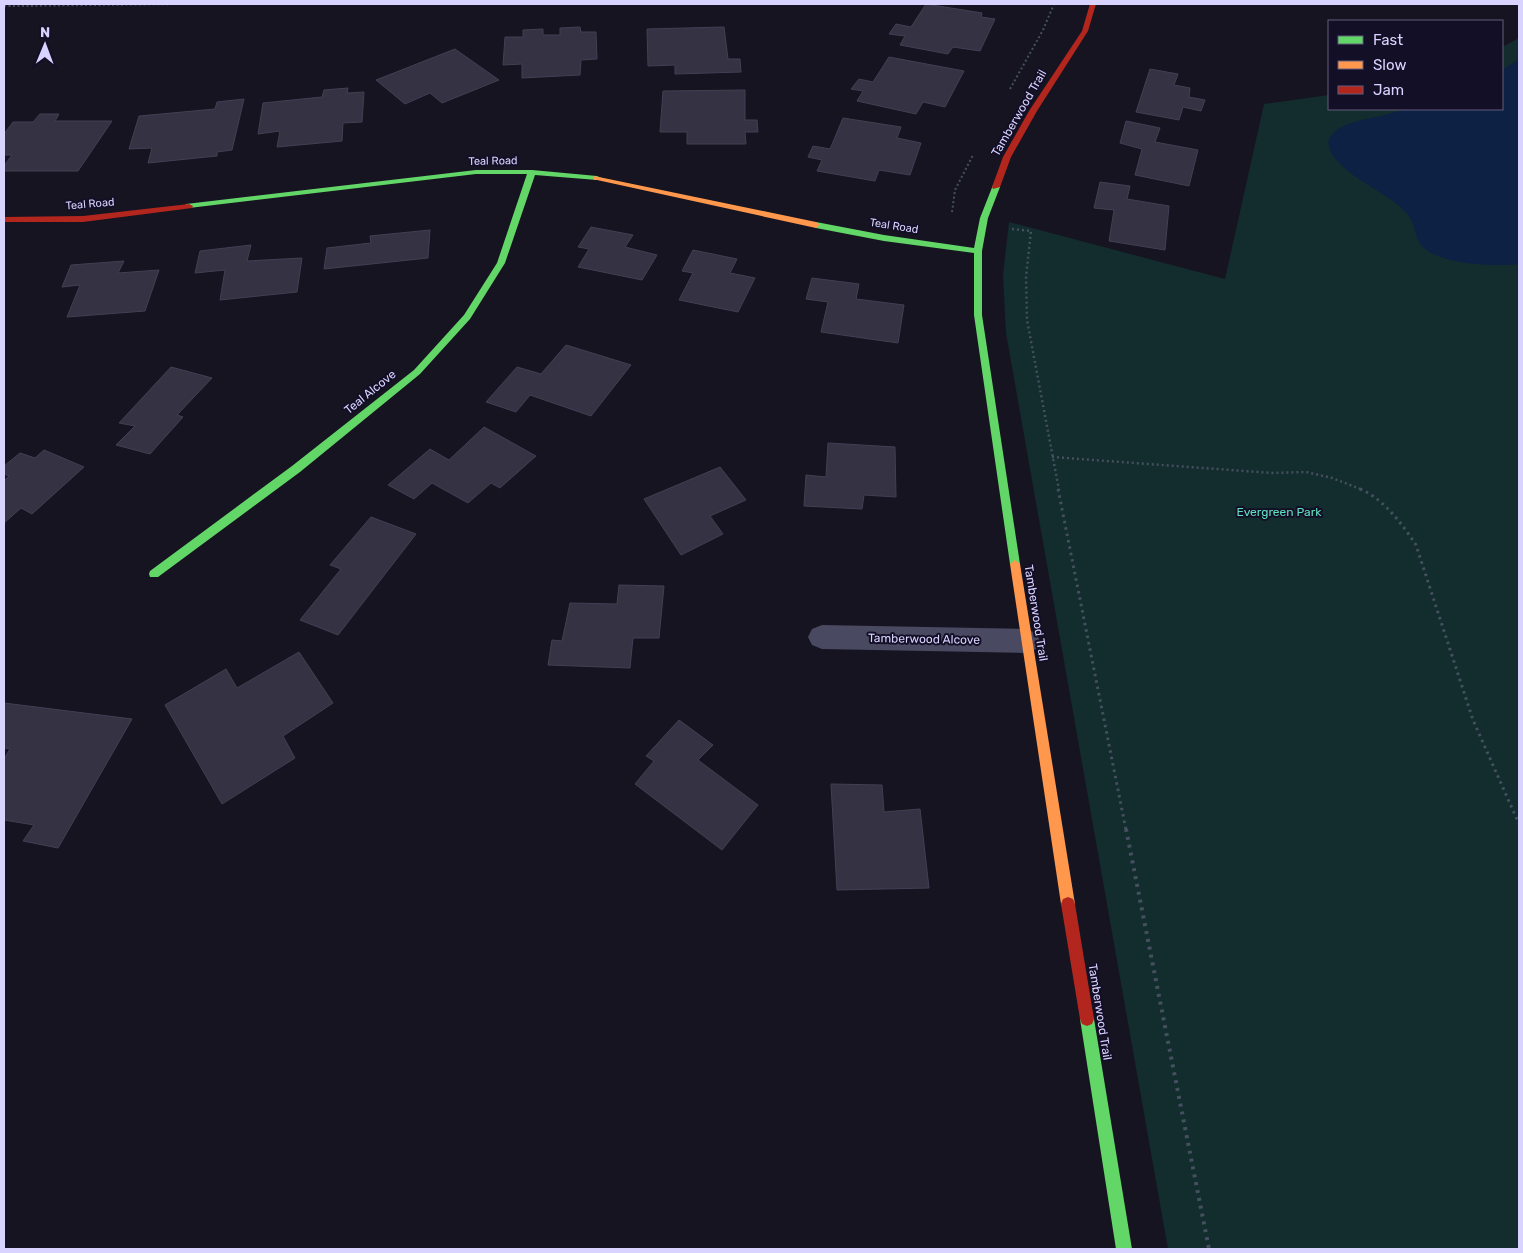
<svg xmlns="http://www.w3.org/2000/svg" width="1523" height="1253" viewBox="0 0 1523 1253" font-family="Rubik,sans-serif">
<style>
.green{fill:#132c2d}
.water{fill:#0d2144}
.building{fill:#343243;stroke:#433f54}
.lines{fill:none;stroke-linecap:round;stroke-linejoin:round}
.path-far3{stroke:#44505f;stroke-width:2;stroke-dasharray:2 2.5;stroke-linecap:butt}
.path-far2{stroke:#44505f;stroke-width:2.5;stroke-dasharray:2 3;stroke-linecap:butt}
.path-far1{stroke:#44505f;stroke-width:3;stroke-dasharray:2.5 4;stroke-linecap:butt}
.path{stroke:#44505f;stroke-width:4;stroke-dasharray:3 5;stroke-linecap:butt}
.street{fill:#4a4962;fill-rule:evenodd}
.fast{fill:#63d668;fill-rule:evenodd}
.slow{fill:#ff974d;fill-rule:evenodd}
.jam{fill:#b3261e;fill-rule:evenodd}
.labels{text-anchor:middle;dominant-baseline:central;stroke-width:4;stroke-linejoin:round;paint-order:stroke}
.far-street-label{font-size:11px;fill:#d9d4ff;stroke:#130f26}
.street-label{font-size:12px;fill:#d9d4ff;stroke:#130f26}
.park-label{font-size:12px;fill:#5fe0c0;stroke:#130f26}
</style>
<rect width="100%" height="100%" fill="#161421"/>
<!-- green -->
<polygon class="green" points="1519,38 1519,1249 1168,1249 1006,333 1003,275 1009,222 1225,279 1264,104 1329,95 1329,109 1502,109 1502,47"/>
<!-- water -->
<path class="water" d="M1519 59V264C1496 267 1432 265 1419 242 1416 236 1415 229 1413 224 1409 213 1399 205 1390 199 1372 186 1349 176 1335 158 1311 128 1361 120 1381 116 1392 113 1403 109 1414 109 1443 107 1473 109 1502 109V70Z"/>
<!-- building -->
<g class="building">
<polygon points="926,4 982,13 981,17 995,19 980,51 953,47 948,54 900,45 905,36 889,34 896,24 911,27"/>
<polygon points="580,27 581,32 596,32 597,59 581,60 580,75 522,78 522,64 503,65 505,37 523,37 523,30 543,29 543,35 560,35 560,28"/>
<polygon points="724,27 728,59 740,59 741,72 675,74 675,65 648,66 647,29"/>
<polygon points="455,49 499,80 442,103 430,93 405,104 376,80"/>
<polygon points="889,57 964,71 945,107 923,102 916,114 857,101 863,91 851,89 859,79 873,82"/>
<polygon points="1150,69 1178,74 1174,85 1190,88 1189,97 1205,100 1201,111 1183,107 1179,120 1136,112"/>
<polygon points="348,88 347,93 364,92 362,122 343,123 342,141 277,147 280,131 258,134 263,103 322,97 324,90"/>
<polygon points="745,90 745,120 757,120 758,132 745,132 746,144 687,144 687,132 660,132 663,91"/>
<polygon points="244,99 232,150 217,152 217,156 148,163 152,148 129,149 139,116 215,109 217,102"/>
<polygon points="40,114 59,114 55,121 112,121 78,171 4,171 4,166 12,155 4,155 4,134 13,122 33,122"/>
<polygon points="843,118 901,127 897,138 921,143 910,175 879,170 875,181 817,171 822,160 808,157 813,146 830,149"/>
<polygon points="1126,121 1160,128 1155,142 1198,150 1189,186 1135,175 1142,149 1120,143"/>
<polygon points="1100,182 1130,186 1127,199 1169,206 1165,250 1109,241 1114,210 1094,208"/>
<polygon points="591,227 633,235 625,247 657,255 642,280 578,267 589,249 578,247"/>
<polygon points="430,230 428,258 324,269 327,248 371,243 370,236"/>
<polygon points="251,245 247,261 302,258 297,292 220,300 225,270 195,273 200,251"/>
<polygon points="693,250 737,259 730,273 755,278 738,312 679,300 693,273 682,271"/>
<polygon points="124,261 118,273 159,270 145,311 67,317 80,285 62,287 71,265"/>
<polygon points="812,278 859,284 856,299 904,305 898,343 821,332 828,302 806,299"/>
<polygon points="566,345 631,365 591,416 530,395 516,412 486,402 517,367 541,374"/>
<polygon points="171,367 212,378 177,415 183,417 150,454 116,445 135,426 119,423"/>
<polygon points="484,427 536,456 500,488 491,483 468,503 432,483 414,499 388,485 430,449 449,460"/>
<polygon points="828,443 895,447 896,497 864,495 862,509 804,506 806,475 826,477"/>
<polygon points="44,450 84,467 32,514 21,508 4,523 4,481 9,476 4,474 4,466 20,453 35,458"/>
<polygon points="720,467 746,500 710,516 723,534 681,555 644,499"/>
<polygon points="371,517 416,534 338,635 300,620 341,569 330,565"/>
<polygon points="619,585 664,586 659,638 633,638 630,668 548,665 552,640 562,641 570,603 617,604"/>
<polygon points="299,652 333,703 283,736 295,758 222,804 165,705 226,669 237,688"/>
<polygon points="4,703 132,719 58,848 23,841 34,825 4,820 4,759 10,749 4,748"/>
<polygon points="679,720 713,745 698,760 758,805 722,850 635,784 654,761 646,756"/>
<polygon points="831,784 882,785 884,812 920,809 929,888 837,890"/>
</g>
<g class="lines">
<!-- path-far3 -->
<g class="path-far3">
<polyline points="4,6 179,4"/>
<polyline points="1010,89 1043,30 1054,4"/>
<polyline points="952,212 955,190 973,155"/>
</g>
<!-- path-far2 -->
<g class="path-far2">
<polyline points="1012,229 1031,231 1026,277 1027,320 1059,490"/>
<polyline points="1052,457 1272,473 1306,472 1332,478 1363,490"/>
</g>
<!-- path-far1 -->
<g class="path-far1">
<polyline points="1058,489 1126,830"/>
<path d="M1360 489C1384 499 1402 524 1416 545L1473 720 1519 824"/>
</g>
<!-- path -->
<polyline class="path" points="1126,829 1209,1249"/>
<!-- street -->
<polygon class="street" points="822,625 1026,629 1036,633 1040,641 1036,649 1026,653 822,649 812,645 808,637 812,629"/>
<!-- fast -->
<g class="fast">
<polygon points="476,170 532,170 597,176 601,178 597,180 535,175 505,263 470,319 420,374 300,472 158,577 150,577 149,574 150,571 292,466 414,370 464,315 497,263 527,174 476,174 189,208 185,206 186,204"/>
<polygon points="993,185 1000,187 988,218 982,251 982,315 1020,564 1015,568 1010,564 974,315 974,253 884,241 816,228 812,225 816,222 884,235 974,248 980,218"/>
<polygon points="1087,1012 1092,1014 1094,1019 1132,1249 1116,1249 1080,1019 1082,1014"/>
</g>
<!-- slow -->
<g class="slow">
<polygon points="594,176 816,222 820,225 816,228 597,180 594,180"/>
<polygon points="1015,560 1020,564 1075,904 1073,909 1068,911 1063,909 1061,904 1010,564"/>
</g>
<!-- jam -->
<g class="jam">
<polygon points="1090,4 1096,4 1088,31 1037,111 1011,157 1000,187 993,189 992,187 1003,157 1029,111 1082,31"/>
<polygon points="189,204 193,206 192,208 83,222 4,222 4,217 83,216"/>
<polygon points="1068,897 1073,899 1075,904 1094,1019 1092,1024 1087,1026 1082,1024 1080,1019 1061,904 1063,899"/>
</g>
</g>
<g class="labels">
<!-- far-street labels -->
<g class="far-street-label">
<text transform="translate(493 161) rotate(-1)">Teal Road</text>
<text transform="translate(90 204) rotate(-5)">Teal Road</text>
<text transform="translate(894 226) rotate(9)">Teal Road</text>
</g>
<!-- street labels -->
<g class="street-label">
<text transform="translate(1019 113) rotate(-60)">Tamberwood Trail</text>
<text transform="translate(370 392) rotate(-39)">Teal Alcove</text>
<text transform="translate(1036 613) rotate(81)">Tamberwood Trail</text>
<text transform="translate(924 639) rotate(1)">Tamberwood Alcove</text>
<text transform="translate(1100 1012) rotate(81)">Tamberwood Trail</text>
</g>
<!-- park labels -->
<g class="park-label">
<text x="1279" y="512">Evergreen Park</text>
</g>
</g>
<!-- border -->
<rect width="1523" height="1253" fill="none" stroke="#d9d4ff" stroke-width="10"/>
<!-- legend -->
<rect x="1328" y="20" width="175" height="90" fill="#130f26" stroke="#625e7d"/>
<rect x="1338" y="36" width="25" height="8" fill="#63d668" stroke="#625e7d"/>
<text x="1373" y="45" font-size="15" fill="#d9d4ff">Fast</text>
<rect x="1338" y="61" width="25" height="8" fill="#ff974d" stroke="#625e7d"/>
<text x="1373" y="70" font-size="15" fill="#d9d4ff">Slow</text>
<rect x="1338" y="86" width="25" height="8" fill="#b3261e" stroke="#625e7d"/>
<text x="1373" y="95" font-size="15" fill="#d9d4ff">Jam</text>
<!-- north arrow -->
<g transform="translate(45 45) rotate(1)" stroke="#130f26" stroke-width="4" paint-order="stroke">
<path d="M0-4L9 19L0 12L-9 19Z" fill="#d9d4ff"/>
<text y="-8" font-size="14" font-weight="bold" text-anchor="middle" fill="#d9d4ff">N</text>
</g>
</svg>
